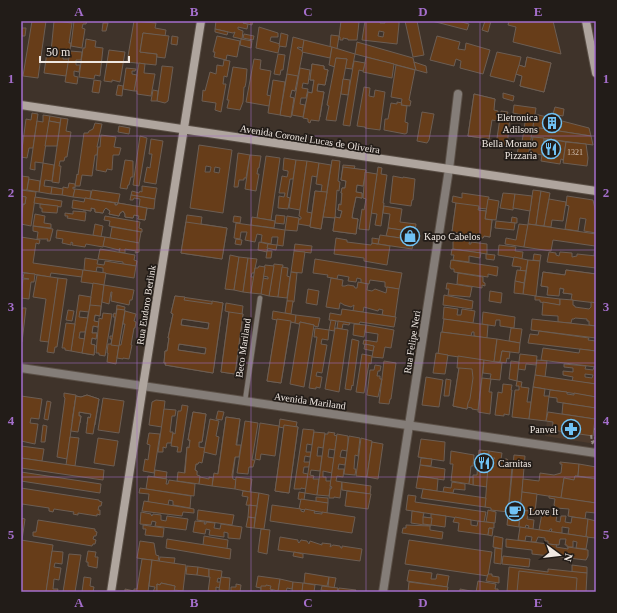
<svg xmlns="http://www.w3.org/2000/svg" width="617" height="613" viewBox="0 0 617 613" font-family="'Times New Roman',serif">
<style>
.built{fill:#4d3b2e}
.building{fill:#673d19;stroke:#6c5e54;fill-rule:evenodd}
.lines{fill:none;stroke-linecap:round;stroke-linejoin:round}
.lane-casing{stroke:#5b5047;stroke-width:6}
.street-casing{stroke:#5b5047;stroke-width:10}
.secondary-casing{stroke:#5b5047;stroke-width:10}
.path{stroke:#958b83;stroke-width:2;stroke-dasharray:4 2;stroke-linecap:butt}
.lane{stroke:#847d78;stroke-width:4.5}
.street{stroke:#847d78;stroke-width:8}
.secondary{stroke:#afa59e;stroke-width:8}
.grid{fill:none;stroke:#a46ecb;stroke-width:1;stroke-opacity:0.55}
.labels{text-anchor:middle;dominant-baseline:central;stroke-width:3.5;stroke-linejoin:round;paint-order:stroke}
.number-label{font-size:8px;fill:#cebdb0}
.poi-label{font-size:10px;fill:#f0e8e2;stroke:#221c18;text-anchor:end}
.street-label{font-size:10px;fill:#f0e8e2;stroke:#221c18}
.neatline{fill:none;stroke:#a46ecb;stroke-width:1.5}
.grid-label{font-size:13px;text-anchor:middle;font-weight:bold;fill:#a46ecb}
</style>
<rect width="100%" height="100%" fill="#3f332a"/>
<!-- built -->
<polygon class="built" points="548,412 596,419 596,444 545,436"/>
<!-- building -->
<g class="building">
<polygon points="32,21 46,21 38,78 23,76"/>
<polygon points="54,21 72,23 69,43 71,43 69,56 63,55 63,59 69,59 66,76 44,73 47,52 51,52"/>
<polygon points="74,21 87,21 86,24 83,24 82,28 85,29 82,48 71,46"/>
<polygon points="134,21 156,23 155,28 166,30 165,36 143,33 140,52 157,54 156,65 127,62"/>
<polygon points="216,21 244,21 243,23 248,24 247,29 238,27 238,29 243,31 242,39 233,37 235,32 233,33 215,29"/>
<polygon points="244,21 253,21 252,25 243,23"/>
<polygon points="341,21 359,22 357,40 348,40 348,39 343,38 343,40 340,40 340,37 339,37"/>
<path d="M365 21H380V23H385V21H399V24L397 44 362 40ZM379 31 384 32 383 37 378 36Z"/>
<polygon points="405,21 417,21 424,55 413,57"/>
<polygon points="432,21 458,21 469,24 467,30"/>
<polygon points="485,21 491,21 488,32 482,30"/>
<polygon points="509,21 553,21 561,54 513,42 516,27 508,25"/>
<polygon points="103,23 108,23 106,31 102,31"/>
<polygon points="259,27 278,33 278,37 271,37 270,41 280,44 278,53 256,48"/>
<polygon points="21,28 26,28 25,36 21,36"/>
<polygon points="215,29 228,32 227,35 215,32"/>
<polygon points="143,33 169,36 165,58 157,57 157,54 140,52"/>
<polygon points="281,33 288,35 286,47 279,46"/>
<polygon points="244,34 254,36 253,40 243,38"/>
<polygon points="331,35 339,36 337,49 330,47"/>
<polygon points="172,36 178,37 177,45 171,44"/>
<polygon points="217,36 240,41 237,57 227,55 226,60 214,57 215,52 213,52"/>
<polygon points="437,36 460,42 458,49 465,50 466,43 490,50 483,74 460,68 461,61 456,59 454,66 430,60"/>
<polygon points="293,37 304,40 303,48 298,47 297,48 303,51 295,91 292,90 290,97 294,98 291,117 280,115"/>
<polygon points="86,39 96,41 95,47 103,48 100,76 95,75 94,79 79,77 83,48 85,48"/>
<polygon points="241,39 252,41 251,48 240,45"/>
<polygon points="304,40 332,47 330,58 302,52"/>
<polygon points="357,42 413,58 416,70 355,54"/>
<polygon points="332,47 355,54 352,69 345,68 347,59 336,58 335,67 329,65"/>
<polygon points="109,50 125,52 120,82 112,80 112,82 104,81"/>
<polygon points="70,51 82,52 81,60 76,60 76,65 80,65 79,72 74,71 74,76 78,77 77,84 65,82"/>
<polygon points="497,52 521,57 519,65 525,67 527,57 551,63 544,92 520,86 522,76 516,74 514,82 490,76"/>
<polygon points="278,54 285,55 283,70 281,70 280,75 274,74"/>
<polygon points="366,57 394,64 392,78 363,72"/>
<polygon points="527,57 551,63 544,92 520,86 522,76 516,74 519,65 525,67"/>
<polygon points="336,58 347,59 336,121 326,120 329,106 327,105"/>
<polygon points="254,59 261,60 260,69 271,71 267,95 271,96 269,106 246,102"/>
<polygon points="224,60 230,61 227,77 224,76 223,84 226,84 221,112 215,110 216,103 202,101 203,90 205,91 210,72 216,74 217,65 223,66"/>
<polygon points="354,61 365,63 363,71 359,70 350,126 343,125"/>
<polygon points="414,62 426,66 427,73 416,70"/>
<polygon points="139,63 145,64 144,73 155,74 151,96 137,94 137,91 134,91"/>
<polygon points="312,64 324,66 324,69 328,70 325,85 318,84 317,91 324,92 320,117 313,116 313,119 306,118 307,114 304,113 308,92 312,93 314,80 310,80"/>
<polygon points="312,64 324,66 324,69 328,70 325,85 318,84 317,91 324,92 319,121 311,120 310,123 308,122 308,119 303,118 308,92 312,93 314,80 310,80"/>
<polygon points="396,65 415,70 409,100 411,101 410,106 401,105 402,99 391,97"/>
<polygon points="162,66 173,67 168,101 165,103 157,101"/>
<polygon points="233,67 247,69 246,82 245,87 244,87 243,102 240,110 227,108 229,100 227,100"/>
<polygon points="126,68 136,69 135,71 132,71 132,74 137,75 134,91 123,89"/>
<polygon points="300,68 310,70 308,84 303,83 302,88 308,89 306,98 301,98 300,104 305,105 303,117 292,115"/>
<polygon points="287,74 298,76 295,91 292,90 290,97 294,98 291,117 280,115"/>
<polygon points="343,79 350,80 348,95 341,94"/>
<polygon points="94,80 101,81 99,93 92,92"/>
<polygon points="273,80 285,82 280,115 268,113"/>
<polygon points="118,85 123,86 122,96 116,95"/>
<polygon points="364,87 370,88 369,96 374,97 375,90 385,92 380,130 365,128 365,127 357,126"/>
<polygon points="153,90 158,91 157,101 151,101"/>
<polygon points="503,93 514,96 513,101 503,98"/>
<polygon points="474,94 495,99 493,113 489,113 489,115 492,116 489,139 468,136"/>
<polygon points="474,94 495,99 494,110 498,111 498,113 500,114 498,121 492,120 489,139 468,136"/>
<polygon points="397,102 402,103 401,105 407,106 405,122 408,123 407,133 405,134 384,130 385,119 388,119 391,103 397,104"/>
<polygon points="514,105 536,108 528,158 517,156 519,142 522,142 526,116 513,113"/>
<polygon points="555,107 564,109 563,116 553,114"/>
<polygon points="501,111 508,112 507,115 510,115 507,148 496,145"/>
<polygon points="422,112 434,114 429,140 427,143 417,141"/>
<polygon points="32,113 38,114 33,148 29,148 27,158 21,157 26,119 31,120"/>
<polygon points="535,114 589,128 591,136 533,127"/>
<polygon points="43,115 50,116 43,163 35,162 35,170 30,169 37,121 43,122"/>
<polygon points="50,116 61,118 60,123 49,121"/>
<polygon points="61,118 68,119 66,131 71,132 67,157 65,157 64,161 60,161 59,166 61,166 59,183 52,182"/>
<polygon points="49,121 60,123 57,146 45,146"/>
<polygon points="95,123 102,124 97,147 98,147 97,155 95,155 92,176 82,175 80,186 75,186 77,174 78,175 84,133 88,133 89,131 93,129"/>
<polygon points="119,126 130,128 129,134 118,132"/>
<polygon points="533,127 591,136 593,145 531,137"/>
<polygon points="101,135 116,137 114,147 121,148 119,155 113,155 112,170 107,169 106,172 96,170 98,147 100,147"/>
<polygon points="140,136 147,138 139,186 133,185"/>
<polygon points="533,137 544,138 542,155 530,153"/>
<polygon points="151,139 163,141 156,184 144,182 147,167 150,168 152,154 149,154"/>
<polygon points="545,139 552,139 551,145 554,145 555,140 566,142 564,160 561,159 560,164 541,161"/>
<polygon points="566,142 584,144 584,149 586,150 585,154 587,157 585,164 563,161"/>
<polygon points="566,142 586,144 588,158 587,166 563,163"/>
<path d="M199 145 232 150 223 213 190 208ZM206 166 211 167 210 172H205ZM215 167 220 168 219 173 214 172Z"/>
<polygon points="238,153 250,155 246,178 244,178 244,180 239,180 238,187 234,187"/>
<polygon points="250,155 261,156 259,168 258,168 257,174 259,174 256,191 245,189"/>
<polygon points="266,156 280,158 271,220 257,218"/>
<polygon points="284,158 296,160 293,179 290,179 287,197 290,198 288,209 278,208 279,196 284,197 285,193 279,193 282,176 287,177 288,173 288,171 283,170"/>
<polygon points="125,160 133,161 133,177 131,177 129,185 128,185 127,189 120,188"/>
<polygon points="296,160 307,161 300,210 289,208"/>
<polygon points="332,160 340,161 338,181 340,182 339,191 337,190 335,218 323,217"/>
<polygon points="307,161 319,163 317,177 312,176 307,212 312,213 310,226 298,224 299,219 301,219 301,217 299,216"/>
<polygon points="43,163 54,165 52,181 45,180 44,186 52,187 51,194 39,192"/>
<polygon points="319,163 331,165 321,229 310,227 315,191 321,192 322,185 316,184"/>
<polygon points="343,165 355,166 354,169 366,170 363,186 357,185 356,192 362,193 362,198 356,197 353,211 352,218 358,219 356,234 333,231 335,217 340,218 342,211 338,210 339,204 341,205 342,193 341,193 342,188 345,188 346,181 341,180"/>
<polygon points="343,167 366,170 363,186 357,185 356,192 362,193 362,198 356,197 353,211 352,218 358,219 356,234 333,231 335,217 340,218 342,211 338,210 339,204 341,205 342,193 341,193 342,188 345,188 346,181 341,180"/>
<polygon points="378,167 382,168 381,174 387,175 383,203 384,203 381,226 375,225 377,214 371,213"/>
<polygon points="365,172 377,174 369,230 359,229 362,209 364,210 366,199 363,198"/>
<polygon points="21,176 29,177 27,190 21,190"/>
<polygon points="393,176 403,178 403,177 415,179 413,200 412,200 411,206 390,203"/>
<polygon points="29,179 40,181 39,192 27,190"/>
<polygon points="69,183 75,184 75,188 73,187 73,189 75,189 73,197 62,195 63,187 68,188"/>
<polygon points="142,186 157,188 155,199 131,195 132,191 139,193 140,191 142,192"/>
<polygon points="52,187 63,189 62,195 51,194"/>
<polygon points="75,189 91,191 90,199 73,197"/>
<polygon points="21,190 36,192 31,226 21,224 23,204 25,204 26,197 21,196"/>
<polygon points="92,190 120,194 118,203 90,199"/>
<polygon points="533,190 541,191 536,225 528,224"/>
<polygon points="315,191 327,192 321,229 310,227"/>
<polygon points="541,191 550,193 544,226 536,225"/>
<polygon points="462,193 489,197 487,209 478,208 478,210 486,211 485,219 492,220 490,237 484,236 483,238 463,235 463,234 452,232 456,203 452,202 453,196 462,198"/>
<polygon points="503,193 515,194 513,210 500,208"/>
<polygon points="515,194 532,196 530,211 513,208"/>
<polygon points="131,195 155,199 154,209 139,207 140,199 134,198 133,200 130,200"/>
<polygon points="21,196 26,197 25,204 23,204 21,215"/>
<polygon points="567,196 593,200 596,213 596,233 584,231 586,219 580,218 578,231 565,229 569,206 566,205"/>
<polygon points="35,197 62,201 61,207 34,203"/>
<polygon points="85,198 115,203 115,205 117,205 118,203 147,208 145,220 138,219 139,216 134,215 133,218 125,217 125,214 123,211 120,213 119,216 109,214 110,211 106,208 104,210 103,213 95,212 95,209 91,208 91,211 83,210"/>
<polygon points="85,198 115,203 115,205 117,205 118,203 147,208 145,220 138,219 139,216 134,215 133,218 125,217 125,214 123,211 120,213 119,216 109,214 110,211 106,208 104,210 103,213 95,212 95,209 91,208 91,211 72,208 73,200 84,202"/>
<polygon points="488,199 499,201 496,220 485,219"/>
<polygon points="549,199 566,202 563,221 552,220 551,227 544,226"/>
<polygon points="456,203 479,206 478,210 486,211 485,219 492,220 490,237 484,236 483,238 463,235 463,234 452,232"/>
<polygon points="40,204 58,206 57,213 42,212 42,208 40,208"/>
<polygon points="384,206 402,209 400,222 416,224 415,232 388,228 390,214 383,213"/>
<polygon points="73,211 86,212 85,221 67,218 68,216 65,216 65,213 73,214"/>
<polygon points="35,214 45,216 44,223 51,224 51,228 33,226"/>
<polygon points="187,215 202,217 201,224 227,228 222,259 181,253"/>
<polygon points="276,215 285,216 284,224 275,223"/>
<polygon points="105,216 140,222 139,228 142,229 142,232 109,226 110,221 104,220"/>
<polygon points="234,216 241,217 240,223 233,222"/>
<polygon points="287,216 299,218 297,231 285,230"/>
<polygon points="252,217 275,221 274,228 251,225"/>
<polygon points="512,217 517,218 517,223 511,223"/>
<polygon points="496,221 515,223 514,230 495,228"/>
<polygon points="186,222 227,228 222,259 181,253"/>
<polygon points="236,223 285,230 283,246 277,245 278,237 272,237 271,244 261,242 262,235 257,234 255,242 245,240 247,232 241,232 240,239 234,238"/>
<polygon points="95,224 103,226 101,237 93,235"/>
<polygon points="519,224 528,225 524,247 505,244 506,238 516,240"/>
<polygon points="528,224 596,234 596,256 594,256 595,246 553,240 551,251 524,247"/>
<polygon points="33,226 53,229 50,241 47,241 48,239 37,239 38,232 33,231"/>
<polygon points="112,227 141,232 139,243 110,238"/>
<polygon points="388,228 415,232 414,240 404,239 405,233 402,232 401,238 386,236"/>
<polygon points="57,230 105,237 103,247 86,244 85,247 72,245 73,243 71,242 71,245 62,243 63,239 56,238"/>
<polygon points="380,235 414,240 412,249 378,244"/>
<polygon points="21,237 40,240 39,244 36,243 33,263 83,270 82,277 51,273 50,277 21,272"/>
<polygon points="105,237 139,243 139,252 135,253 136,251 125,249 125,253 119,252 120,248 119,250 103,246"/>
<polygon points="453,237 470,239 469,244 471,244 471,242 487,244 487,254 453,249"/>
<polygon points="336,238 347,240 347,242 371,245 372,243 390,246 387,265 364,261 364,258 334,254"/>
<polygon points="372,238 379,239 378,244 372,243"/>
<polygon points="236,239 242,240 241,245 235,244"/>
<polygon points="259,242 268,244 267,252 258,250"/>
<polygon points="268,244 277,245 276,250 267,248"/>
<polygon points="295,244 312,246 311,253 294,251"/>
<polygon points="499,245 516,247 515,251 523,252 522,259 498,255"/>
<polygon points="100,249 135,255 134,260 137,261 136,266 123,264 123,262 98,259"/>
<polygon points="452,249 481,253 480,258 469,256 469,262 453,260 454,255 451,255"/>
<polygon points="267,251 272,251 271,258 266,258"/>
<polygon points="294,251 305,252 302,273 291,272"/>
<polygon points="549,252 556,253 556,255 559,256 560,252 572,253 572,257 577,256 577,254 596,256 596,268 547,262"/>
<polygon points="486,254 495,255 494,260 486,259"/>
<polygon points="534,254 541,255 540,261 533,260"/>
<polygon points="230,255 239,257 234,290 225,289"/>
<polygon points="239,257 248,258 243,292 234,290"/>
<polygon points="514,257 528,260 526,271 520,271 521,267 512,266"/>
<polygon points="85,258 98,260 97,264 104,265 105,261 136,266 134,278 103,273 103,268 97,267 96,272 84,270"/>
<polygon points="248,258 257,259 254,273 252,273 251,277 254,277 251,293 243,292"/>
<polygon points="315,259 402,273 399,289 385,287 385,282 370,280 369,284 361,283 361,279 357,278 356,282 348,281 349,277 338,275 337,279 327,277 328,275 313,273"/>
<polygon points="451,260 498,267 497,276 488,274 488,277 454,272 454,269 451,269 450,267"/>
<polygon points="528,260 540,261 536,296 523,294"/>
<polygon points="274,264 283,265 278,297 269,296"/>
<polygon points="265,265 274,266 269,296 261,294 263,278 268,279 268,277 263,276"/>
<polygon points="259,266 265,267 261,294 251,293 255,268 258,268"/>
<polygon points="282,267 288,268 287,276 290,277 287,298 278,297"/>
<polygon points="83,270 106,273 104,285 81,282"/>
<polygon points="517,270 526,271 524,283 515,281"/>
<polygon points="566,270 596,274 596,297 563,293 564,289 541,286 543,272 565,275"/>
<polygon points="566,270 596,274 596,303 571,300 572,294 563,293 564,289 560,288 559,296 547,295 548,287 541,286 543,272 565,275"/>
<polygon points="291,272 297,273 294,302 287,301"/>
<polygon points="24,273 35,274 34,282 31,282 29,299 21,298 23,279 29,279 23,278"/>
<polygon points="458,273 483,277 483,282 485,283 485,286 482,285 482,288 457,284"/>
<polygon points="37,275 58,278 49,342 40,341 46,299 33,297"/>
<polygon points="58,278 67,279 57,347 55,347 54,353 47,352"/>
<polygon points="331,278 343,280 342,286 345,286 348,285 354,286 355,288 357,288 358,282 368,284 367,290 372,291 375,289 386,293 387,287 399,289 395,317 382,315 383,310 379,309 378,311 364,307 363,312 353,311 354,305 351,307 344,305 341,303 340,303 339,309 326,307"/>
<polygon points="515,281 524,283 523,294 514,293"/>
<polygon points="93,283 104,285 100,316 95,315 94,321 99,322 98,327 93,326 92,333 97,333 96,339 92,338 91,344 95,345 94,355 82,353"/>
<polygon points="447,283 472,287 470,297 448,295 449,289 446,289"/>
<polygon points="104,285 134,290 132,300 130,300 129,305 111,301 112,292 111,292 109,304 102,302"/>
<polygon points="308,289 319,291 317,305 306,303"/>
<polygon points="490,291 502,293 501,303 489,301"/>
<polygon points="79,295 91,297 89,312 80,311 79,317 88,318 85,332 80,332 79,338 85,339 82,353 71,351"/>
<polygon points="444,295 473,301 472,309 443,305"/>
<path d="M175 296 223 303 213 373 165 365 166 363H164L165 351H167L169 338H168L173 314 171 313ZM182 319 209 323 208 329 181 325ZM179 344 206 348 205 354 178 350Z"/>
<path d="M175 296 185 297 184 300 212 304V301L223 303 213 373 165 365 166 363H164L165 351H167L169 338H168L173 314 171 313ZM182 319 209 323 208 329 181 325ZM179 344 206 348 205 354 178 350Z"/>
<polygon points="535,296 560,299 560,305 540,302 540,300 535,300"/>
<polygon points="560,299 573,300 573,305 575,306 575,307 589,309 591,307 591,302 596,303 596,326 589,325 589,321 587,321 587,319 575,318 574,319 572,319 571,323 558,322 558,316 542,315 543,302 560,305"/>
<polygon points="287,301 293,301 291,314 285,313"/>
<polygon points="226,303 243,306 242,314 243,314 235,374 221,372 229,312 225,311"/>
<polygon points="90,305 101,306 100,316 95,315 94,321 99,322 98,327 93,326 92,333 97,333 96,339 92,338 91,344 95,345 94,355 82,353"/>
<polygon points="117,305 125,307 116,364 107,362 108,353 107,353 108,344 111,344 112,339 110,339 110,336 113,336 115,317 113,317 114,313 116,314"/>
<polygon points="444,307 458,309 457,315 461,315 462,309 475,311 473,323 443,319"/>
<polygon points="21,308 26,308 22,342 21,342"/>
<polygon points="117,309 125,310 119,346 111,345"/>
<polygon points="342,309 396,317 394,327 360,322 359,324 329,320 330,313 341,315"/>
<polygon points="68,310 74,311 72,321 66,320"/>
<polygon points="125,311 136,314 134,321 136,322 135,328 134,328 131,345 132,345 129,359 123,358 123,359 117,358 119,345 121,345 125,324 123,324"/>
<polygon points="273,311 296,315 295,323 291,322 281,383 267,381 277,320 272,319"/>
<polygon points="229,312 243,314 235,374 221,372"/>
<polygon points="483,312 515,317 514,328 500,326 500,320 496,320 495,326 482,324"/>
<polygon points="103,313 112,314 105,356 99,355 99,353 96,353 99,318 102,319"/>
<polygon points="296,315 320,318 318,327 314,326 314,325 300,322 299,324 295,323"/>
<polygon points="277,319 291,321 281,383 267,381"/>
<polygon points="444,319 488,325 487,338 474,336 474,332 472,332 471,336 442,332"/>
<polygon points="532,319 596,326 596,338 531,330"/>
<polygon points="331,320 336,321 334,331 329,330"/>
<polygon points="338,321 350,323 349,325 343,324 342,329 337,328"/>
<polygon points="300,322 314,325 304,387 290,384"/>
<polygon points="66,323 75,324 71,351 65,350 65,348 62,348"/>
<polygon points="354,324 366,325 364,337 353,335"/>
<polygon points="366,325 394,330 391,348 385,347 383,358 372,357 374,346 363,344 364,340 377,342 378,334 365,332"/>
<polygon points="315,328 329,330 328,340 322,339 321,344 327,345 322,373 317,372 316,376 322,377 320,388 316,387 316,389 309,388 317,337 314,337"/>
<polygon points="335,328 348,330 339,392 325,389"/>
<polygon points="511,328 522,329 520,343 509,341"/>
<polygon points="539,331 589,338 588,340 596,341 596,351 528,343 530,334 538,335"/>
<polygon points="441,332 497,339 494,362 438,354"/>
<polygon points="352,339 359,341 353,386 352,385 351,390 345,389"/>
<polygon points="497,339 520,343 519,353 502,351 500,362 494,362"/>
<polygon points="365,344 374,346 373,351 364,349"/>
<polygon points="543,348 579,353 580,349 596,351 596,367 541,360"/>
<polygon points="502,351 510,352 509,359 507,358 506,363 500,362"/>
<polygon points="436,353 448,355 445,374 433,373"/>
<polygon points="362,354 372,356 371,364 369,363 364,393 356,392"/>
<polygon points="520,354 537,356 536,365 526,364 525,370 518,369"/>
<polygon points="458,356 484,360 478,410 472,409 472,408 467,407 467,409 453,406 459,368 457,368"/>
<polygon points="484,360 502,363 500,380 490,379 491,374 483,373"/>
<polygon points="537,360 547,361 545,377 535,375"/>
<polygon points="384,361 396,363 391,399 390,399 389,404 379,403"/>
<polygon points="511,361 519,362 517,381 509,379"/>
<path d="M564 364 586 366 585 369 593 370 594 367H596V384L572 381 573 377 563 375V371L573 372V368L564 367ZM585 374 593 375 592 378 585 377Z"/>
<polygon points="375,365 381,366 380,371 378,371 377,376 380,376 380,379 382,379 378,397 367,395 370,370 374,370"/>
<polygon points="459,368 472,369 473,378 470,399 468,403 467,409 453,406"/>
<polygon points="535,375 596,384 596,397 533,387"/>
<polygon points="426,377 443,380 439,407 422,405"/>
<polygon points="482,378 491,379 489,392 492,392 490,414 478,412"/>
<polygon points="446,379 451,380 449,396 444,396"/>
<polygon points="517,381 522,382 521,387 529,388 527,402 531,402 529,419 512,417 515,390 519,390 519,386 516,386"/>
<polygon points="503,384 512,385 511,390 512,390 509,415 504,414 504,416 495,415 498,392 502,393"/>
<polygon points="533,387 545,389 544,396 549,396 546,421 529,419"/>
<polygon points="550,390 567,392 567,394 574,395 574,393 596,397 595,408 557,402 557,398 549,397"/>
<polygon points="64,393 76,395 67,459 57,457 65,398 64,397"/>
<polygon points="87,395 99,399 95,425 87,424 88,417 90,418 91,414 79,412 79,416 81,416 80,423 72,421 76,396 81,397"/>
<polygon points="87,395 99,399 93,434 86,433 88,417 90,418 91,414 79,412 79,416 81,416 78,432 71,431 76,396 81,397"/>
<polygon points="21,396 42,399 39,419 31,418 30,423 38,424 35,444 21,441"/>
<polygon points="103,398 124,401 119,433 98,430"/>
<polygon points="156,400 165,401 162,427 149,425 152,402"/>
<polygon points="47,401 51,402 48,420 44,419"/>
<polygon points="563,403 596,408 595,419 562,414"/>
<polygon points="182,405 188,406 181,452 177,452 178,447 171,446 173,433 175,434 178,411 181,411"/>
<polygon points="164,409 176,410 175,416 172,416 170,432 173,432 171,443 167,443 166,448 163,447 163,452 158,452"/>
<polygon points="218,411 224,412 222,420 216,419"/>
<polygon points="193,412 206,414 202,442 199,442 198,449 200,449 198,464 196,464 195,470 197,471 196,477 184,476 187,447 189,448 190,440 188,440"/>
<polygon points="193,412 206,414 202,442 199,442 199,447 205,448 202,463 199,462 198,464 196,464 195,470 197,471 197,475 200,476 199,484 177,481 178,472 185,473 187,447 189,448 190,440 188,440"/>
<polygon points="548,412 595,419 593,436 552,430 553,422 546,421"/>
<polygon points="226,417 240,419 232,482 217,480"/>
<polygon points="226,417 240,419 236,445 241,445 239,457 235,457 232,475 233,479 236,480 235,489 212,486 214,473 218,474"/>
<polygon points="210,419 219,421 216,436 219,437 216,455 204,452"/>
<polygon points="280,419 297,422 296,427 298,427 289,493 275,491 284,428 279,427"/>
<polygon points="245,421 258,423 252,460 255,460 253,467 249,467 248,474 237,473"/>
<polygon points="260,423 279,426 275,456 261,454 260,460 255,459"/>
<polygon points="43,425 47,426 45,442 41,442"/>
<polygon points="284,425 298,427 289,493 275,491"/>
<polygon points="303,429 314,430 312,445 307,444 306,452 311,452 310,457 305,456 304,462 310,462 309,467 304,467 303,473 308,474 306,489 301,488 301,489 294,489"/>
<polygon points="314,432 325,433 323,448 318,447 317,456 322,456 320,471 311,470 310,475 314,476 313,479 319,479 317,495 305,493"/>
<polygon points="328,432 335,433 334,435 337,436 335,450 329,449 328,457 334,458 332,473 323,471 323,477 326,477 326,481 331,481 329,496 317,495 325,434 328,434"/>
<polygon points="149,433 160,434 154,473 143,471 145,459 148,460 150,445 147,444"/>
<polygon points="337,434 348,436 348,442 347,451 342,450 341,452 340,457 346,458 345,465 339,464 338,469 344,469 343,477 337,476 336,481 342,482 340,498 334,497 334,498 329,498 330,489 331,489 332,487 330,486"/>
<polygon points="349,436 360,438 358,456 355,455 354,469 356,469 355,475 344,474"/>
<polygon points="70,437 79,438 75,466 66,465"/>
<polygon points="98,438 118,441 114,466 94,463"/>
<polygon points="361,438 372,441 367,477 356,476"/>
<polygon points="421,439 445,442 444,461 418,457"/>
<polygon points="372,442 383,444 378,479 367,477"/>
<polygon points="21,446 44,449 42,461 21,458"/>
<polygon points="479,450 489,451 487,487 473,485 473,475 477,475"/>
<polygon points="451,451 474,455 473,466 471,466 469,484 451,481 453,464 450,464"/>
<polygon points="489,451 502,453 501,459 507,459 512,467 508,512 491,510 491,508 485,507 488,466 495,458 489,458"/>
<polygon points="514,455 525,456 519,527 507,525"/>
<polygon points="21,458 104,470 103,480 21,468"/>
<polygon points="421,458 432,459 431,466 420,465"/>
<polygon points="560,462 579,464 578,476 575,476 574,480 564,478 561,498 522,492 523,479 539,481 540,473 554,475 561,473 562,464 560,464"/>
<polygon points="579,464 596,467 596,479 578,476"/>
<polygon points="420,465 445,469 444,480 418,476"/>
<polygon points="155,470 167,472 166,479 154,477"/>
<polygon points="21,472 101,484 100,493 21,481"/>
<polygon points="148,476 167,479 166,484 168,484 169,480 195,484 194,496 146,489"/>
<polygon points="418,476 438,479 437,491 416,488"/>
<polygon points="575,476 596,479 596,503 561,498 564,478 574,480"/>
<polygon points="200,477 209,479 209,477 213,478 212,486 199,484"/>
<polygon points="236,477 252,479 250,492 235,489"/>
<polygon points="470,477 473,477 473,485 469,484"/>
<polygon points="342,482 371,486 370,494 342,490"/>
<polygon points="452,482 465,484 465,490 454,489 453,493 443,492 444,487 451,488"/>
<polygon points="21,488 99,500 99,501 102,502 101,506 99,506 98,510 100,510 100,515 97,514 97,516 78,513 78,515 73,514 74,512 54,509 53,512 49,511 49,508 22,504 22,507 21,506"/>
<polygon points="140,488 191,496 190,508 173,505 173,501 169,500 168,505 148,502 149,494 139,493"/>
<polygon points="423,489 486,498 485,507 421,498"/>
<polygon points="243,491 259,493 257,506 246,505 248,497 242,496"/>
<polygon points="347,491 371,494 368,509 345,506"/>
<polygon points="299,492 305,493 304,500 298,499"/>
<polygon points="522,492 537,494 535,512 520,510"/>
<polygon points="259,493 269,495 264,529 254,528"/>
<polygon points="408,495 416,496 415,502 486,512 484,522 406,510"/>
<polygon points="549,496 596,503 596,513 586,512 585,519 568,516 569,509 556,508 554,505 555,499 549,498"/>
<polygon points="316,497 328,498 328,503 316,502"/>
<polygon points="301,499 328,503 327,513 299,509"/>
<polygon points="144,501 194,509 194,513 183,512 182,516 142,511"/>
<polygon points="249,505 257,506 255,518 248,517"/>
<polygon points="272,505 301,509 301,511 304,512 305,509 315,511 314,513 322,514 322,512 355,517 352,533 270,521"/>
<polygon points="198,510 234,515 232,525 197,520"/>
<polygon points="488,510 496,512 495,523 486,522"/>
<polygon points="520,510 529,511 527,519 534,520 533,529 528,528 529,526 526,525 525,528 519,527"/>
<polygon points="412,511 424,513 423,517 431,518 431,514 446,516 445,527 431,525 431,526 411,523"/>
<polygon points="141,512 151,514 151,515 152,516 153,514 161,515 161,520 166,521 167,516 188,519 186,530 155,526 156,522 152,521 151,525 140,524"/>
<polygon points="542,513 557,515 556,521 560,522 561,516 566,516 565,522 571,523 572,517 588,519 586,537 568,534 569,528 562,527 562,533 551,532 552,529 550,529 549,531 539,530"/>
<polygon points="248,517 255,518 254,528 246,527"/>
<polygon points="423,517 432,518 431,525 423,524"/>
<polygon points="455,517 471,520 471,525 477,526 478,521 494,523 494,528 489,528 488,535 458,531 459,523 453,522"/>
<polygon points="21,518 25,519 22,540 21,540"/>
<polygon points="588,519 596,521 596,538 586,537"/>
<polygon points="38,520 95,529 95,531 97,532 96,536 94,536 93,539 96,540 95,544 93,544 92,546 33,536 33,532 36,532"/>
<polygon points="195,521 205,522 204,524 206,524 206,522 215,523 214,528 220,529 221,524 242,527 240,539 228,538 228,533 224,532 224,537 209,535 210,530 206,529 205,534 193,532"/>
<polygon points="143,525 164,528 163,537 145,535 146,529 143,529"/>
<polygon points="406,525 430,526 430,530 443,532 442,539 402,533 403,528 406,528"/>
<polygon points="520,527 588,537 586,549 576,548 577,542 573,541 573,547 567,547 567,545 565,545 566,539 560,539 559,545 548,544 548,541 545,541 545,538 538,537 536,542 531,542 532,537 526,536 525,541 518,540"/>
<polygon points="489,528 493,529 492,536 488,535"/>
<polygon points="261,529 270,530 267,554 258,552"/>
<polygon points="204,536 228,540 227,549 203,545"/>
<polygon points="494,536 503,538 502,549 493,547"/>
<polygon points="280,537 298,540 298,542 299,543 301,540 307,541 309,544 310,541 322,545 322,543 331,544 330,547 333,545 340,546 341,548 342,548 342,546 362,549 360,561 278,550"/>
<polygon points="167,539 231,549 230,559 166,548"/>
<polygon points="506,539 557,545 556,547 568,549 568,547 588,550 588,556 586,560 532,554 532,550 506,547"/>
<polygon points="21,540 53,545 46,592 21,592"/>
<polygon points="409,540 492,552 488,576 405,564"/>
<polygon points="140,541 154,543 156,555 159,556 158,561 137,558"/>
<polygon points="495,548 502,549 501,564 494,563"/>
<polygon points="52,551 63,552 62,564 55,563 54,567 61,568 59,580 54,579 53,589 58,589 57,592 46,592"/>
<polygon points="88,551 96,552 95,557 98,557 97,568 88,566 88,562 86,562"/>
<polygon points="294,552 303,554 303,558 293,556"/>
<polygon points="69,554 81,555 75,592 63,592"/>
<polygon points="503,556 530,559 529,567 502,564"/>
<polygon points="160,557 175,558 174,564 159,562"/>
<polygon points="142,559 152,560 148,592 125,592 125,589 134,591 134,589 137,589"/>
<polygon points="152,560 186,565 183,591 174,590 175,586 161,583 160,585 157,584 157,592 153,592 155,587 149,586"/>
<polygon points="572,565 587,567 587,573 572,572"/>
<polygon points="187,566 198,567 197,575 186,574"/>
<polygon points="198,567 209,569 209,577 197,575"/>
<polygon points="509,567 548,572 548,569 587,573 586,592 507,592"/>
<polygon points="209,569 222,571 221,579 218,578 217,582 221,582 220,588 216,587 216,592 208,592 210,577 209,577"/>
<polygon points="409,570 432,573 431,579 436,579 437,574 449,576 447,587 407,581"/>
<polygon points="519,571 577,578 576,592 517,592"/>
<polygon points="305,573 329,577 327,586 304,583"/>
<polygon points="488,574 492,574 492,576 499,577 499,583 486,581"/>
<polygon points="258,576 280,579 278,591 270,589 272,590 272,592 261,592 261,588 256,587"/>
<polygon points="84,577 91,578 90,586 94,587 93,592 82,592"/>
<polygon points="221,577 230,578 229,591 219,590"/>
<polygon points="329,577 336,578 334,588 328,587"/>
<polygon points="280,579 293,582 292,589 287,588 286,592 278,592"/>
<polygon points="478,581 496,584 495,589 498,589 498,592 476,592"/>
<polygon points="293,582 303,583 302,592 292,592"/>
<polygon points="409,582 448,587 447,592 408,592"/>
<polygon points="161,583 175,586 174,592 157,592 157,584 160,585"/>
<polygon points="303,583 315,585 314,592 302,592"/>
<polygon points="236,584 241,585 240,592 231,592 231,587 236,587"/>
<polygon points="266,585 271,586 270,589 272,590 272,592 261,592 261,586 266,586"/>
<polygon points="322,586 338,588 337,592 328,592 328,591 321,590"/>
<polygon points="339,588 356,590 355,592 338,592"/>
<polygon points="460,589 476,592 478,592 460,592"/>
</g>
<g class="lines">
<!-- lane casing -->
<g class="lane-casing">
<polyline id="lane" points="245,401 260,298"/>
</g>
<!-- street casing -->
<g class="street-casing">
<g id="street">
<polyline points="21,368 596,453"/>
<polyline points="383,592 449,169 458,94"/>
</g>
</g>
<!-- secondary casing -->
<g class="secondary-casing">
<g id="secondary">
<polyline points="586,21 596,73"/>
<polyline points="21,105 596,191"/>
<polyline points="111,592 143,386 201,21"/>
</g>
</g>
<!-- path -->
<g class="path">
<polyline points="594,429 596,429"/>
<polyline points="591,435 592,442"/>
<polyline points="592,444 596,437"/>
</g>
<!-- lane -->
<use href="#lane" class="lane"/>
<!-- street -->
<use href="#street" class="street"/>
<!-- secondary -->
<use href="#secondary" class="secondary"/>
</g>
<!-- grid -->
<path class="grid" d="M137 21V592M251 21V592M366 21V592M480 21V592M21 136H596M21 250H596M21 363H596M21 477H596"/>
<!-- icons -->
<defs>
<g id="building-ring" transform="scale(1)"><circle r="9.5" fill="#221c18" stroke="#70c2f4" stroke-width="1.5"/><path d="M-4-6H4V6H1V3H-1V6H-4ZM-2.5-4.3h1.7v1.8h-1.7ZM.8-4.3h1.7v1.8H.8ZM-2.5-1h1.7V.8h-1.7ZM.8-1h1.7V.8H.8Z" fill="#70c2f4"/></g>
<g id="restaurant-ring" transform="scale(1)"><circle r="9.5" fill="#221c18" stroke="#70c2f4" stroke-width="1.5"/><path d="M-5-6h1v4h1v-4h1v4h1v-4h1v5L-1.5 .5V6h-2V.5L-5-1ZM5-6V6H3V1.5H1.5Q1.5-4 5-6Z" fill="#70c2f4"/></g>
<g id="shop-ring" transform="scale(1)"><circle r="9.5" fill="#221c18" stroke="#70c2f4" stroke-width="1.5"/><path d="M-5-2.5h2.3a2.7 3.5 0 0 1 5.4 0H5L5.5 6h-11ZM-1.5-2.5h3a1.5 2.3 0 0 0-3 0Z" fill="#70c2f4"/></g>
<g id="pharmacy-ring" transform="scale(1)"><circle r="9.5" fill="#221c18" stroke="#70c2f4" stroke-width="1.5"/><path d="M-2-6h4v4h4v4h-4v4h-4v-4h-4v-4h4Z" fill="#70c2f4"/></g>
<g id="cafe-ring" transform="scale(1)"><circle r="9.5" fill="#221c18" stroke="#70c2f4" stroke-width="1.5"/><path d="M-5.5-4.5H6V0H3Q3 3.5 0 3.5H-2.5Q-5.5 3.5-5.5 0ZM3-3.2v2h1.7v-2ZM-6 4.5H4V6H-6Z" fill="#70c2f4"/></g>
</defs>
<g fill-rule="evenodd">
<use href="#building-ring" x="552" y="123"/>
<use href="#restaurant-ring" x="551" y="149"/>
<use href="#shop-ring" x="410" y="236"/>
<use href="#pharmacy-ring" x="571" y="429"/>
<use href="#restaurant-ring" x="484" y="463"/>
<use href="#cafe-ring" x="515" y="511"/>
</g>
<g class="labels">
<!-- number labels -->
<g class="number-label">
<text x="575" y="152">1321</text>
</g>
<!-- poi labels -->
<g class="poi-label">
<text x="538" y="117">Eletronica<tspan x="538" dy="12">Adilsons</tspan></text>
<text x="537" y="143">Bella Morano<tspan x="537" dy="12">Pizzaria</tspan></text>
<text x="424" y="236" text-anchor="start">Kapo Cabelos</text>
<text x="557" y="429">Panvel</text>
<text x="498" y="463" text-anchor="start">Carnitas</text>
<text x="529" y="511" text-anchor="start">Love It</text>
</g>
<!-- street labels -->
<g class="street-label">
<text transform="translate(310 139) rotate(9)">Avenida Coronel Lucas de Oliveira</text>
<text transform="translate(146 305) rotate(-81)">Rua Eudoro Berlink</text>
<text transform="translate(412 342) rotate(-81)">Rua Felipe Neri</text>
<text transform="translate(243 348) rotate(-82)">Beco Mariland</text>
<text transform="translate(310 401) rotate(8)">Avenida Mariland</text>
</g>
</g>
<!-- border -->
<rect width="617" height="613" fill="none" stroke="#221c18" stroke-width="44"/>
<!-- north arrow -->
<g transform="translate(559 555) rotate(105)" stroke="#221c18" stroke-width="3" paint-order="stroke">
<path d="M0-3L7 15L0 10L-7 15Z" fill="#f0e8e2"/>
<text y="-6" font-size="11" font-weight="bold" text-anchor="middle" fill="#f0e8e2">N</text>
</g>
<!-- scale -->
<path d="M40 56v6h89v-6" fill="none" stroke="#f0e8e2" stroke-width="2"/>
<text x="46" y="56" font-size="12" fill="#f0e8e2" stroke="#221c18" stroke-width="3" paint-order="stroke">50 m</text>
<rect x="22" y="22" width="573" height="569" class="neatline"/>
<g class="grid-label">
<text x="79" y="16">A</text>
<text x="194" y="16">B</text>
<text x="308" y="16">C</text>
<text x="423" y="16">D</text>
<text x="538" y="16">E</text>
<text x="11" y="83">1</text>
<text x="606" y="83">1</text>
<text x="11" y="197">2</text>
<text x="606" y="197">2</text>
<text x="11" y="311">3</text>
<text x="606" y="311">3</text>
<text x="11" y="425">4</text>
<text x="606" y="425">4</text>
<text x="11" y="539">5</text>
<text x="606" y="539">5</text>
<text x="79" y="607">A</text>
<text x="194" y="607">B</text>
<text x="308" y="607">C</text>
<text x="423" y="607">D</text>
<text x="538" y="607">E</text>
</g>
</svg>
